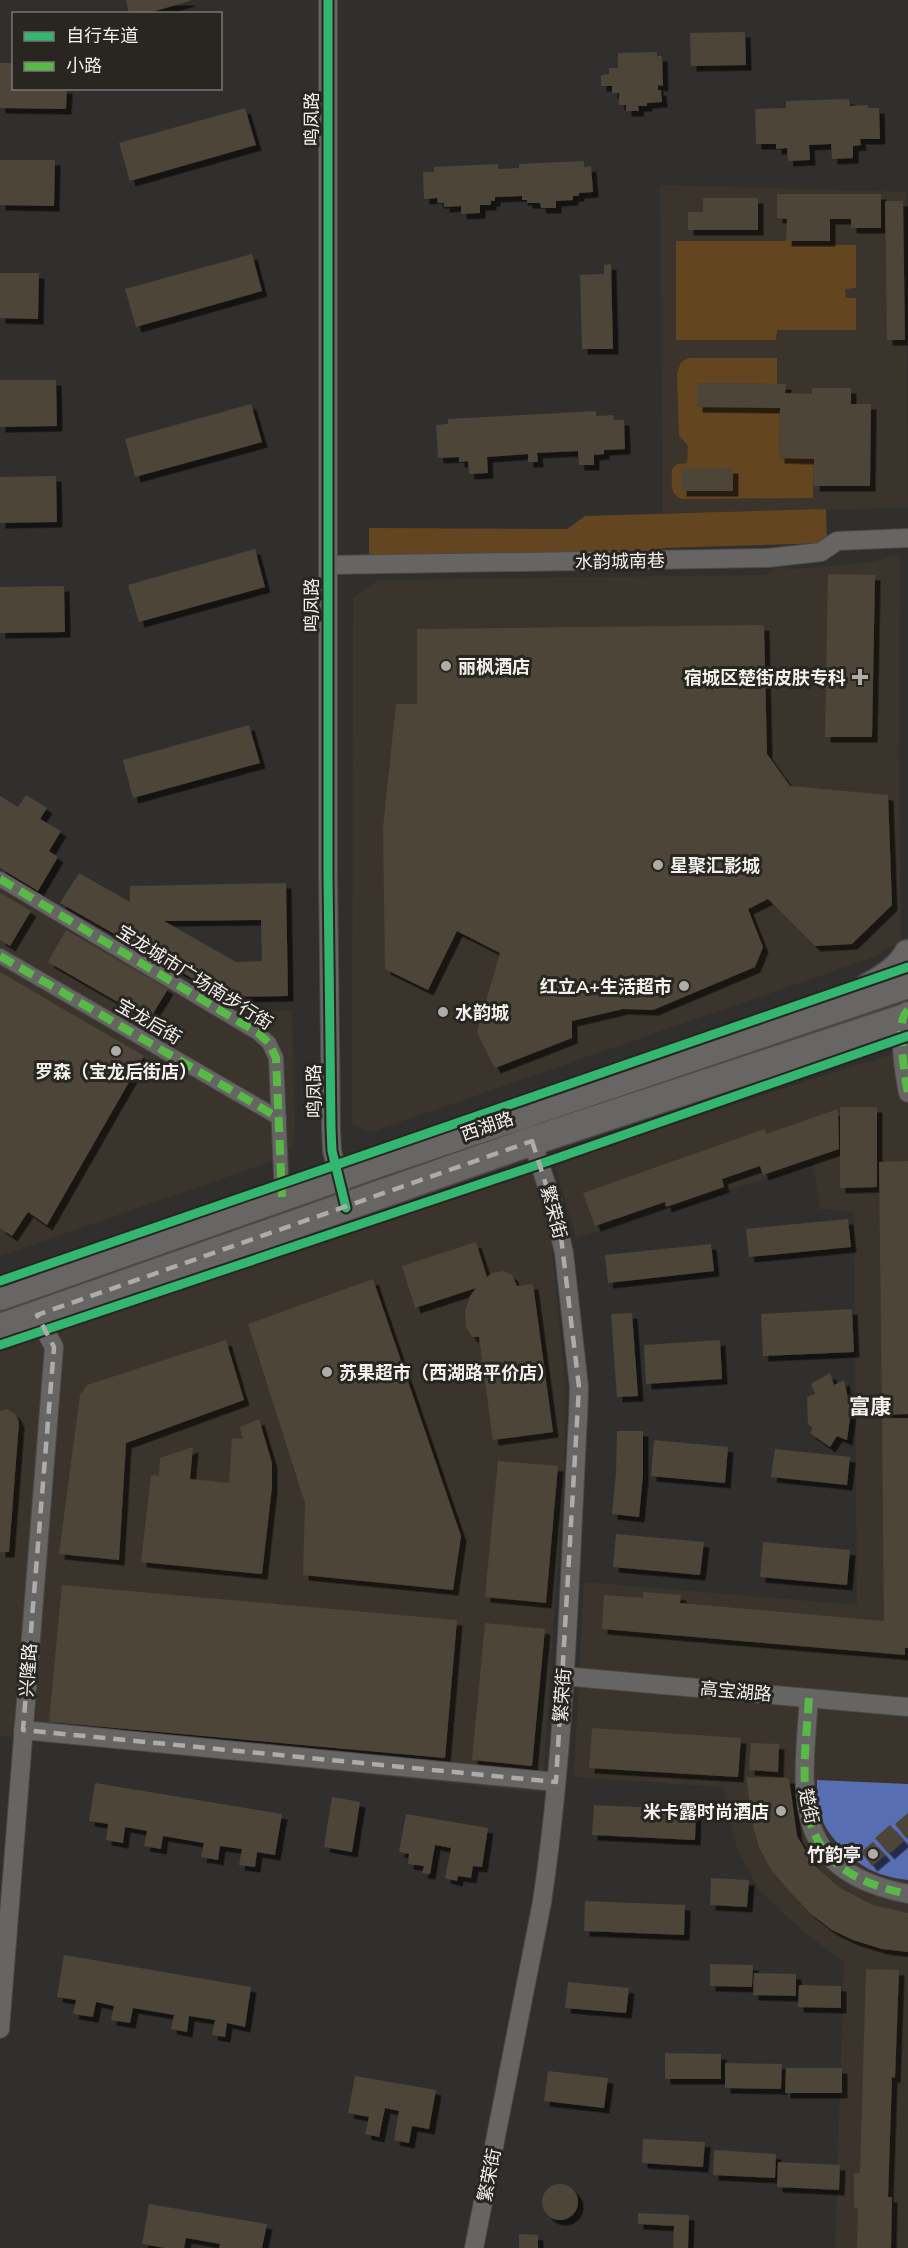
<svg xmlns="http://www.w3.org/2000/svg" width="908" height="2248" viewBox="0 0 908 2248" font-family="Mulish,'Noto Sans SC',sans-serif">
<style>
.built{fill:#3b342c}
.green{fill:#63451f}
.water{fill:#576fb2}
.building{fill:#4e4438;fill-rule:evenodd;filter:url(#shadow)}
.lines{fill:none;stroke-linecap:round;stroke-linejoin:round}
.pedestrian-casing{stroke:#4b4a49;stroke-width:16}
.minor-casing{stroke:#4b4a49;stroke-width:20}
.primary-casing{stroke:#4b4a49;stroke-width:31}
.pedestrian{stroke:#676564;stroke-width:14}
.minor{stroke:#676564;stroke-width:18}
.primary{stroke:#676664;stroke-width:28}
.quiet{stroke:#58b947;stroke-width:8;stroke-dasharray:15 8;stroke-linecap:butt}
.cycleway-casing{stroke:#292622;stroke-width:13}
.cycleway{stroke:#33b770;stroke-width:9}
.marked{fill:none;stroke:#aeaca9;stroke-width:4.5;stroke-dasharray:12 8;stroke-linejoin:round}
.poi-dot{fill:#aeaca9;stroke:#292622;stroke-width:2}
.labels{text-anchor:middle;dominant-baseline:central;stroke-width:6;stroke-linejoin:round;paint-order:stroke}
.street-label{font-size:18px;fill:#f2efec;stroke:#292622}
.poi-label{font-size:18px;font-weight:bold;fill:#f2efec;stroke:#292622;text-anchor:start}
.quarter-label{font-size:21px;font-weight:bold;fill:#f2efec;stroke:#292622}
</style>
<defs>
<filter id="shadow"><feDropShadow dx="5.5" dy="5.5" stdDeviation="0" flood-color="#0009"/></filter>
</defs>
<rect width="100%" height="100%" fill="#312f2d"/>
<!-- built -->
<g class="built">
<polygon points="660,185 906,192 908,508 663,513"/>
<polygon points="900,554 899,756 901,941 874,957 371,1132 352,1124 353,598 378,580 765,575 776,568 797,569 872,562"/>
<polygon points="0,876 224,1013 292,1010 295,1128 293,1144 273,1161 0,1256"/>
<polygon points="908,1049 908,2248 835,2248 844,1962 805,1933 759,1890 737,1848 729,1818 724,1787 574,1777 584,1582 857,1605 854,1212 820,1209 813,1164 576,1238 554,1162"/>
<polygon points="532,1164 551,1242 566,1390 565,1452 542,1793 0,1736 0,1349"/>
</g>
<!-- green -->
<g class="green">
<polygon points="676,241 792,241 792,245 856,245 856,288 845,289 846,298 856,298 856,330 777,330 776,340 676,340"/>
<path d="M689 358H777V384L697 383V407L780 408 779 458 814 459 813 498 681 499C669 494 672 481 672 469L677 464 687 463 688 446 679 435 677 373 681 362Z"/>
<polygon points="826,509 827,543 663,548 655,555 369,557 369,528 567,529 585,516"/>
</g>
<!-- water -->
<path class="water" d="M817 1780 908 1784V1880C879 1877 859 1867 839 1845 832 1837 825 1828 821 1817 817 1805 817 1793 817 1780Z"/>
<!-- building -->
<g class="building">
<polygon points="126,0 190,0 190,1 145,14 129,14"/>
<polygon points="745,32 746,65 691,66 690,33"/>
<polygon points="657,52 657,56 662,56 663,86 658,85 658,90 661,90 662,102 647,103 647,106 638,106 639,111 626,111 626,105 619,105 619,93 612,93 612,86 601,86 601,75 609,74 609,68 618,68 618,53"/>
<polygon points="0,63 14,63 14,88 67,88 66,109 0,108"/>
<polygon points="849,99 850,106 868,105 868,108 879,108 880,139 860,139 861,145 853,146 853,158 832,159 831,144 809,145 810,160 788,161 787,148 776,149 776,144 756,144 755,109 786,108 786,101"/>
<polygon points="245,108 256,145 130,181 119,143"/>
<polygon points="0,160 55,160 54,206 0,205"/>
<polygon points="584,161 584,167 591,166 593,192 579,193 579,196 573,196 573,200 556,201 556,208 541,208 540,203 527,203 527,200 522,200 522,196 495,197 495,201 491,201 491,205 480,205 480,213 461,214 461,206 444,207 444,203 438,203 437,198 424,199 423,172 434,172 434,167 498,164 498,169 519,168 519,164"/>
<polygon points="777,194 881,194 881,228 851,228 851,219 830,219 830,241 786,241 787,219 777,218"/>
<polygon points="703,198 758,198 758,230 688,230 688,212 703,212"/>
<polygon points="885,201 903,201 905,340 887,340"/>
<polygon points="252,254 262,291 136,327 125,289"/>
<polygon points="611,264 613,349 582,349 580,275 604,274 604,265"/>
<polygon points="0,273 39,273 38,319 0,318"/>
<polygon points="0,380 56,380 57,426 0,427"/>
<polygon points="697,383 786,384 785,393 812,394 812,388 851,388 851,404 871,404 870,486 814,486 814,459 779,458 780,408 697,407"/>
<polygon points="251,404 262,442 135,477 125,439"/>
<polygon points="596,411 596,416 613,415 614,420 624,420 625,449 604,450 604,454 594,455 594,465 579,465 578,451 537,453 538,462 528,462 528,454 487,457 488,473 469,474 468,461 459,462 459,457 438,458 436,425 448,424 448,419"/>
<polygon points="733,468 733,491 681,491 681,469"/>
<polygon points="56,476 57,522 0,523 0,477"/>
<polygon points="255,549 265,587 139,622 128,585"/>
<polygon points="828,574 875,575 872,737 825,737"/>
<polygon points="64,586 65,632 0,633 0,587"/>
<polygon points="764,625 767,754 790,786 888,795 892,905 852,944 815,946 768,899 748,909 763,947 755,967 653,1010 623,1009 572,1021 572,1038 495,1068 477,1032 500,953 457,931 428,990 385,969 383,827 396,704 417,704 417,629"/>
<polygon points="249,725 260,763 133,798 123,760"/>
<polygon points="26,795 47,808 40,819 61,831 49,851 58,857 38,891 0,868 0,796 18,807"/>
<path d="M79 873 130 902V886L286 883 288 996 225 997 60 903ZM261 920 262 961 236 962 164 921Z"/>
<polygon points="0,893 31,911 10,946 0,940"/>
<polygon points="66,930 168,989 149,1020 48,962"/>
<polygon points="0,972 144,1056 47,1225 28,1212 12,1236 0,1228"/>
<polygon points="840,1107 877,1107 877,1187 840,1188"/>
<polygon points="838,1109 839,1149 763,1175 760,1166 722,1179 724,1187 666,1207 665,1202 595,1226 583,1193 765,1129 766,1134"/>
<polygon points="908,1161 908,1414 882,1415 879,1162"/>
<polygon points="848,1219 851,1247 749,1257 746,1229"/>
<polygon points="476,1242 487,1277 492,1273 503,1271 512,1275 517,1286 533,1284 553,1432 493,1440 479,1337 472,1337 466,1327 465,1311 470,1296 476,1288 415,1308 402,1266"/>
<polygon points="711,1244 714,1271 608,1283 605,1255"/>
<polygon points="373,1279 461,1536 453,1590 303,1575 305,1503 248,1324"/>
<polygon points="852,1309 854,1352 763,1356 761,1314"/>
<polygon points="632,1313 638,1396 617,1397 611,1314"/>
<polygon points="226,1340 244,1400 126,1443 119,1560 59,1554 80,1395 87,1385"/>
<polygon points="720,1340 722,1379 646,1384 644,1345"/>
<polygon points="830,1373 834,1385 844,1380 851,1411 847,1440 837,1436 830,1447 810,1433 813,1428 808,1424 807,1397 815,1394 811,1384"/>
<polygon points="7,1409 15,1414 19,1422 9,1552 0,1552 0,1411"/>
<polygon points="882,1418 908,1418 908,1648 905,1648 905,1655 602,1629 604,1595 643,1598 643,1592 681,1595 680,1603 884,1621"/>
<polygon points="259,1419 272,1463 272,1487 262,1574 141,1562 151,1475 159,1476 160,1458 193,1447 190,1479 229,1483 232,1438 243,1439 240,1427"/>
<polygon points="617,1431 643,1431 643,1475 639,1517 612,1514 616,1474"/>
<polygon points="654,1440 728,1447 725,1483 651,1476"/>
<polygon points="775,1449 850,1457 847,1485 771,1477"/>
<polygon points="498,1461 558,1466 546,1603 485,1597"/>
<polygon points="616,1534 704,1542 700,1575 613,1567"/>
<polygon points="763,1542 850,1550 847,1585 760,1577"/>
<polygon points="62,1585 457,1620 445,1758 49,1722"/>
<polygon points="485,1623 545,1629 532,1766 472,1760"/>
<polygon points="592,1728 741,1738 738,1777 589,1768"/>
<polygon points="751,1743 779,1744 778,1772 749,1770"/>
<polygon points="746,1777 789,1778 797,1836 814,1865 840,1888 873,1905 908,1913 908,1952 882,1949 853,1940 832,1930 811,1914 790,1892 770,1868 759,1847 753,1826"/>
<polygon points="95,1783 282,1814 275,1855 257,1852 255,1867 239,1865 242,1849 220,1846 218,1860 201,1857 204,1843 163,1836 161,1849 144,1846 147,1831 125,1827 123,1843 106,1840 108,1824 89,1821"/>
<polygon points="332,1797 360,1802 352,1852 324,1847"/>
<polygon points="594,1805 696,1810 695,1840 592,1835"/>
<polygon points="908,1813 908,1836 906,1838 895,1824"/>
<polygon points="406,1814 488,1828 482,1867 473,1866 471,1878 458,1876 457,1881 445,1878 451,1848 435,1845 430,1874 422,1873 424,1866 408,1864 409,1854 399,1852"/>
<polygon points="890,1825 904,1841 889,1854 875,1838"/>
<polygon points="873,1842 885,1855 872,1866 861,1852"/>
<polygon points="711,1878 749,1880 747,1907 710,1905"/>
<polygon points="585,1901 685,1905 684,1935 584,1931"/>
<polygon points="64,1955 251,1987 245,2027 227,2023 225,2037 212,2035 215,2020 189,2016 187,2032 171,2029 174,2015 133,2008 130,2023 111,2020 114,2006 96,2002 93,2017 73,2014 76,2000 57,1997"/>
<polygon points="710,1964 753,1965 752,1987 710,1986"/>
<polygon points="866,1969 899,1970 895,2078 892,2077 888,2197 892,2197 891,2248 857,2248 858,2209 854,2207 854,2173 860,2173"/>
<polygon points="754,1973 796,1974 796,1996 753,1995"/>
<polygon points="568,1982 629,1988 626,2013 565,2008"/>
<polygon points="799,1985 841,1986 841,2008 798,2007"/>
<polygon points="665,2053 721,2054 721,2079 665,2079"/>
<polygon points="725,2063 782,2064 781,2089 725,2088"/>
<polygon points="786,2068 842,2068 842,2093 785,2093"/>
<polygon points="548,2071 608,2078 604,2108 544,2101"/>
<polygon points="355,2076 436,2090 429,2129 412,2126 409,2143 394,2140 399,2111 385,2108 379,2137 365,2134 369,2117 348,2113"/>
<polygon points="643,2139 705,2142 703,2167 642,2163"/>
<polygon points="714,2150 776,2154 775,2178 713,2175"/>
<polygon points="778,2162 840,2165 839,2190 777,2187"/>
<circle cx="560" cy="2202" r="18"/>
<polygon points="149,2204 267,2224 262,2248 219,2248 220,2244 186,2238 184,2248 165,2248 142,2244"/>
<polygon points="638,2213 689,2215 688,2248 673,2248 674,2226 638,2224"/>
<polygon points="519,2234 538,2235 538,2248 519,2248"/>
</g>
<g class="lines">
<!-- pedestrian casing -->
<g class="pedestrian-casing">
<g id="pedestrian">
<polyline points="0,879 258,1033 269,1043 276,1058 282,1197"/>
<polyline points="0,956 279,1118"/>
</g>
</g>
<!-- minor casing -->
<g class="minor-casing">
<g id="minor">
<polyline points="328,0 328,875 331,1129 332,1151 341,1185"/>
<polyline points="328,565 768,558 821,552 837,541 908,538"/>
<path d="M907 1011C897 1029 904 1073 908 1093"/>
<polyline points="563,1676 908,1707"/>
<path d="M809 1698C802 1796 788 1870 908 1894"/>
<polyline points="23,1730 556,1782"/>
<polyline points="0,2029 54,1347 37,1315"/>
<path d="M474 2248 542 1902C566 1742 569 1579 578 1418L579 1387 564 1253 552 1201 532 1141"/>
</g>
</g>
<!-- primary casing -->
<g class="primary-casing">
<g id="primary">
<path d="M869 987C884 979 900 969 908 954"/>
<polyline points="0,1296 381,1162 908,984"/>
<polyline points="0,1328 532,1141 908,1017"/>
</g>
</g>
<!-- pedestrian -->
<use href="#pedestrian" class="pedestrian"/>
<!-- minor -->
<use href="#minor" class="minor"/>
<!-- primary -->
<use href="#primary" class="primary"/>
<!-- quiet -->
<g class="quiet">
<polyline points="0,879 258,1033 269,1043 276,1058 282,1197"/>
<polyline points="0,956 279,1118"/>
<path d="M908 1010C906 1012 904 1015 903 1018 898 1032 905 1078 908 1093"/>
<path d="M809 1698C802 1796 788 1870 908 1894"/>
</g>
<!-- cycleway casing -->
<g class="cycleway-casing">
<g id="cycleway">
<polyline points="328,0 328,875 331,1129 332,1151 346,1208"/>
<polyline points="0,1281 908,967"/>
<polyline points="0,1345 540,1164 908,1036"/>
</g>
</g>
<!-- cycleway -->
<use href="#cycleway" class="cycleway"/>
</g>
<!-- marked area -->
<path class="marked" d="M532 1141 560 1228 579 1387 556 1782 23 1730 54 1347 37 1315Z"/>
<!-- markers -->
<g class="poi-dot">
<circle cx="446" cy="666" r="6"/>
<path d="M857 668h6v6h6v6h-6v6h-6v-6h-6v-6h6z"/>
<circle cx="658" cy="865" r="6"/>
<circle cx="684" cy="986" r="6"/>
<circle cx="443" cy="1012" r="6"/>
<circle cx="116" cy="1051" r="6"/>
<circle cx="327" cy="1372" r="6"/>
<circle cx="781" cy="1811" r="6"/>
<circle cx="873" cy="1854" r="6"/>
</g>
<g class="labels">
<!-- street labels -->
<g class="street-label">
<text transform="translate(311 119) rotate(-90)">鸣凤路</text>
<text transform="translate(620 561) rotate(-1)">水韵城南巷</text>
<text transform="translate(311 605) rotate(-90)">鸣凤路</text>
<text transform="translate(195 977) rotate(32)">宝龙城市广场南步行街</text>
<text transform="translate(149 1021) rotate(30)">宝龙后街</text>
<text transform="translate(314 1091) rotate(-91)">鸣凤路</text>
<text transform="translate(487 1126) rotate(-19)">西湖路</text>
<text transform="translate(554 1212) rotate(75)">繁荣街</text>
<text transform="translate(28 1670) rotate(-86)">兴隆路</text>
<text transform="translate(736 1691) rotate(5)">高宝湖路</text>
<text transform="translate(562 1695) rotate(-86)">繁荣街</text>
<text transform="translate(809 1806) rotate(78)">楚街</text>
<text transform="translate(489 2175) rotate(-79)">繁荣街</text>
</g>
<!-- poi labels -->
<g class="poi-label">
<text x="458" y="666">丽枫酒店</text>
<text x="846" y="677" text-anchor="end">宿城区楚街皮肤专科</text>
<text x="670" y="865">星聚汇影城</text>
<text x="672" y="986" text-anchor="end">红立A+生活超市</text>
<text x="455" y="1012">水韵城</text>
<text x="116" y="1071" text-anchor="middle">罗森（宝龙后街店）</text>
<text x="339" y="1372">苏果超市（西湖路平价店）</text>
<text x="769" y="1811" text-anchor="end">米卡露时尚酒店</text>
<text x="861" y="1854" text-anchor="end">竹韵亭</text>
</g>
<!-- quarter labels -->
<g class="quarter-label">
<text x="870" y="1406">富康</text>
</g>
</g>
<!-- legend -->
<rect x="12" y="12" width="210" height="78" fill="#292622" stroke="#797673" stroke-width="1.5"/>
<rect x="24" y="32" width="30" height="9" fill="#33b770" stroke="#797673" stroke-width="1.5"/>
<text x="66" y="42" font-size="18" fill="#f2efec">自行车道</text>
<rect x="24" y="62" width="30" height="9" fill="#58b947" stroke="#797673" stroke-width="1.5"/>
<text x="66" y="72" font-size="18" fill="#f2efec">小路</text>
</svg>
